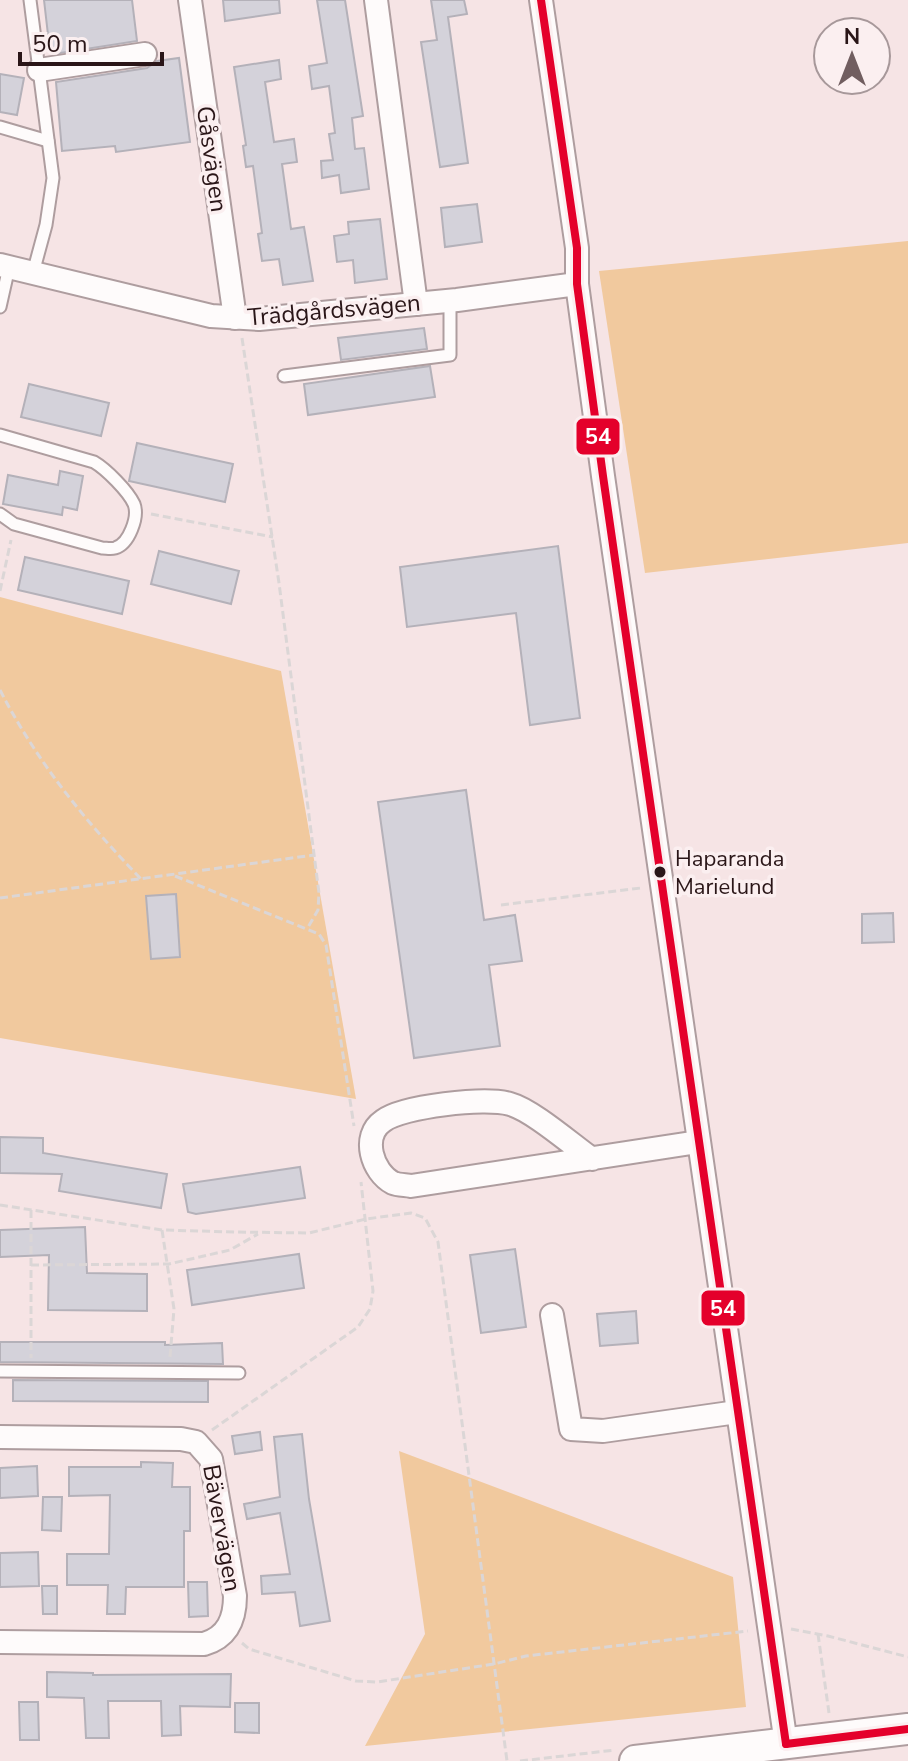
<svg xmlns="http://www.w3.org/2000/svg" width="908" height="1761" viewBox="0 0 908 1761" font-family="'Nunito Sans',sans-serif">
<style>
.green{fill:#f1c99e}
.building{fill:#d4d2da;stroke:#b4b1b9;stroke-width:2}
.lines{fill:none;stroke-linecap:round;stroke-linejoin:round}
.lane-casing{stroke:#ae9d9f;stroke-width:15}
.street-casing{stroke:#ae9d9f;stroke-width:26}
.secondary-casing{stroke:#ae9d9f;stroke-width:34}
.path{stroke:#dbd6d6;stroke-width:3;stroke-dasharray:8 4;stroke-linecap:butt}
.lane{stroke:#fefbfb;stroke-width:11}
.street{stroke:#fefbfb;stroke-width:22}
.secondary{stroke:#fefbfb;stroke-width:30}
.bus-1-casing{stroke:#fbeff0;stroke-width:14}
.bus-1{stroke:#e4002b;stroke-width:8}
.bus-dot{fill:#2a1618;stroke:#fbeff0;stroke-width:3}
.labels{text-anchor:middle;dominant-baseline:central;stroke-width:7;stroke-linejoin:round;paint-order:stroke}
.bus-label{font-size:22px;fill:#2a1618;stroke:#fbeff0;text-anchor:start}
.street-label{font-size:24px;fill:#2a1618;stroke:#fbeff0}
.line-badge{stroke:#fbeff0;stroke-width:3}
.badge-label{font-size:22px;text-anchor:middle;font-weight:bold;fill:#fff}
</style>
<rect width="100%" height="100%" fill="#f6e4e5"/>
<!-- green -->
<g class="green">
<polygon points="908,241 908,543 645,573 599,271"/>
<polygon points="0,597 281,671 356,1099 0,1038"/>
<polygon points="399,1451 733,1577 746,1707 365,1746 425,1634"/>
</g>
<!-- building -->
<g class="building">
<polygon points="44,0 132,0 137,41 54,54 50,52"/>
<polygon points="223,0 279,0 280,13 225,21"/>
<polygon points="317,0 345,0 363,116 352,118 355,149 364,148 369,189 341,193 339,175 322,178 321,161 333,160 329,134 335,133 329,86 312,89 309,66 327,63"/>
<polygon points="431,0 464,0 467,14 448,17 468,163 440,167 421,42 437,40"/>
<polygon points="179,58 190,142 116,152 115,146 62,151 56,82 147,68 157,61"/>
<polygon points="279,60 281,79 265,82 274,142 294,139 297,162 282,164 291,229 304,227 313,281 283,285 279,259 262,261 258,234 262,233 253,166 246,167 243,146 246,145 234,67"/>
<polygon points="0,74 24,78 17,115 0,112"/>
<polygon points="477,204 482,242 445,247 441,208"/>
<polygon points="380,219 387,279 355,283 353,260 337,262 334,236 349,234 348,222"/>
<polygon points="424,328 427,349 341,360 338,338"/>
<polygon points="430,366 435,397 308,415 304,384"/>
<polygon points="29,384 109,403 101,436 21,417"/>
<polygon points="137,443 233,464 225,502 129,481"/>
<polygon points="60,471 83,476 77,510 63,507 62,515 3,504 8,475 58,485"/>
<polygon points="558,546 580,718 530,725 516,613 407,627 400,567"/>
<polygon points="159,551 239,571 231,604 151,584"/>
<polygon points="25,557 129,581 122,614 18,590"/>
<polygon points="466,790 484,920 515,915 522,961 489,965 500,1046 414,1058 378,802"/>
<polygon points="176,894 180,957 151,959 146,896"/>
<polygon points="893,913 894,942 862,943 862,914"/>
<polygon points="0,1137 43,1138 43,1153 167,1174 161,1208 59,1191 62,1174 0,1173"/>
<polygon points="300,1167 305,1198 196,1214 188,1212 183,1184"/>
<polygon points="85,1227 87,1273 147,1274 147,1311 48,1310 49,1255 0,1257 0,1230"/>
<polygon points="515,1249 526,1327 481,1333 470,1255"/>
<polygon points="299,1254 304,1288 192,1305 187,1270"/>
<polygon points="636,1311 638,1343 600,1346 597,1314"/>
<polygon points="0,1342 165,1342 165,1345 222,1343 223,1364 0,1362"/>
<polygon points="13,1380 208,1381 208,1402 13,1401"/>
<polygon points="260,1432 262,1450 235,1454 232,1436"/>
<polygon points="302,1434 309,1499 330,1621 300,1626 295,1592 262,1594 261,1576 290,1574 280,1513 247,1519 244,1504 280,1497 274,1437"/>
<polygon points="141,1462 173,1463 172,1487 190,1487 190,1531 184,1531 184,1587 126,1587 125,1614 107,1614 108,1585 67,1585 67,1554 109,1554 110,1495 69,1496 69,1467 141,1467"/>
<polygon points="37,1466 38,1496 0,1498 0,1468"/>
<polygon points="43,1497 62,1497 61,1531 42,1530"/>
<polygon points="38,1552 39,1586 0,1587 0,1553"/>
<polygon points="188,1582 207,1582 208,1616 189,1617"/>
<polygon points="42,1586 57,1586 57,1614 43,1614"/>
<polygon points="47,1672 93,1673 93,1675 231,1674 230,1707 180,1706 181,1735 162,1736 161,1701 108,1701 109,1738 86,1738 84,1698 47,1697"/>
<polygon points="19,1702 38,1702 39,1740 20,1740"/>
<polygon points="235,1703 259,1703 259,1733 235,1732"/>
</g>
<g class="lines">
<!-- lane casing -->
<g class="lane-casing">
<g id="lane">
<polyline points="30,0 53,178 46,225 33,273"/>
<polyline points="0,127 48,141"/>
<polyline points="0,307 9,267"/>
<polyline points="284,376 450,355 450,300"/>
<path d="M0 435 94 462C106 469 128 491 134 504 139 517 129 544 115 548 111 549 106 548 102 548L14 524 0 514"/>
<polyline points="0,1371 239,1373"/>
</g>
</g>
<!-- street casing -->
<g class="street-casing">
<g id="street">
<polyline points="190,0 235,318"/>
<polyline points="376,0 416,304"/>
<polyline points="541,0 577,248 577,284 603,476 786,1744"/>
<polyline points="39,70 145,54"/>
<polyline points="0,265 211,316 259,319 457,300 577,284"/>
<path d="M592 1159C571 1144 532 1110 510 1104 485 1097 403 1106 383 1121 361 1136 372 1172 393 1183 398 1185 406 1185 411 1186L698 1142"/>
<polyline points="552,1315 571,1429 603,1431 737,1412"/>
<path d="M0 1437 181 1439 196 1442 211 1459 235 1596C235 1618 228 1637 204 1644L0 1642"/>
</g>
</g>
<!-- secondary casing -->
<g class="secondary-casing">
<polyline id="secondary" points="635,1761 908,1729"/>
</g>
<!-- path -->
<g class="path">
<polyline points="242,338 279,583 319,893 318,910 307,929"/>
<polyline points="151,514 273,537"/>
<polyline points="0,591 11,540"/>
<path d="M0 690C37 762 85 821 141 879"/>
<polyline points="175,876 319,934 326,945 354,1126"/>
<polyline points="0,898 314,855"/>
<polyline points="501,905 641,888"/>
<polyline points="0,1205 162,1230 235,1232 309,1233 366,1219 411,1213 425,1218 438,1242 507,1761"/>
<polyline points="31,1210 31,1358"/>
<polyline points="162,1230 174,1309 170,1357"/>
<polyline points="31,1265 169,1264 230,1250 258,1234"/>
<polyline points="212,1430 358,1327 370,1309 373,1291 361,1182"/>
<polyline points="791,1629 828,1636 908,1657"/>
<polyline points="818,1634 829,1713"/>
<polyline points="242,1643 249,1649 356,1681 377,1682 494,1664 526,1656 748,1631"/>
<polyline points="520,1761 615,1750"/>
</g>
<!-- lane -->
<use href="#lane" class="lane"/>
<!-- street -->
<use href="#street" class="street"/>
<!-- secondary -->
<use href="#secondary" class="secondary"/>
<!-- bus-1 casing -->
<g class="bus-1-casing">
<g id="bus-1">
<polyline points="541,0 577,248 577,284 603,476 786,1744"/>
<polyline points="786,1744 908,1729"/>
</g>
</g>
<!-- bus-1 -->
<use href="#bus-1" class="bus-1"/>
</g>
<!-- markers -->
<circle class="bus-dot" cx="660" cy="872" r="7"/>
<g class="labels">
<!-- bus labels -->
<g class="bus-label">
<text x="675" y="859">Haparanda<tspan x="675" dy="28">Marielund</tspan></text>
</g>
<!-- street labels -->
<g class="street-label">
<text transform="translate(212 159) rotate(82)">Gåsvägen</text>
<text transform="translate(334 310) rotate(-5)">Trädgårdsvägen</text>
<text transform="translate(222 1528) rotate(80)">Bävervägen</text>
</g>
</g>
<g class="line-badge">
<rect x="575" y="417" width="46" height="39" rx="8" fill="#e4002b"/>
<rect x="700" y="1289" width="46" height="38" rx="8" fill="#e4002b"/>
</g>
<g class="badge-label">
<text x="598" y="444">54</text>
<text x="723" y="1316">54</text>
</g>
<!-- north arrow -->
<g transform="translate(852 56)"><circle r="38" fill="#fbeff0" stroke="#a7989a" stroke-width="2"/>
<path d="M0-6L14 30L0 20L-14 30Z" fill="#715e60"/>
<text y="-12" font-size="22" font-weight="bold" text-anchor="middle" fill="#2a1618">N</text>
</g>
<!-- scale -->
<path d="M20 52v12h142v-12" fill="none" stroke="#2a1618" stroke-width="4"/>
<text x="32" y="52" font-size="24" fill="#2a1618" stroke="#fbeff0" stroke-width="6" paint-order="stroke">50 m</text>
</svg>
